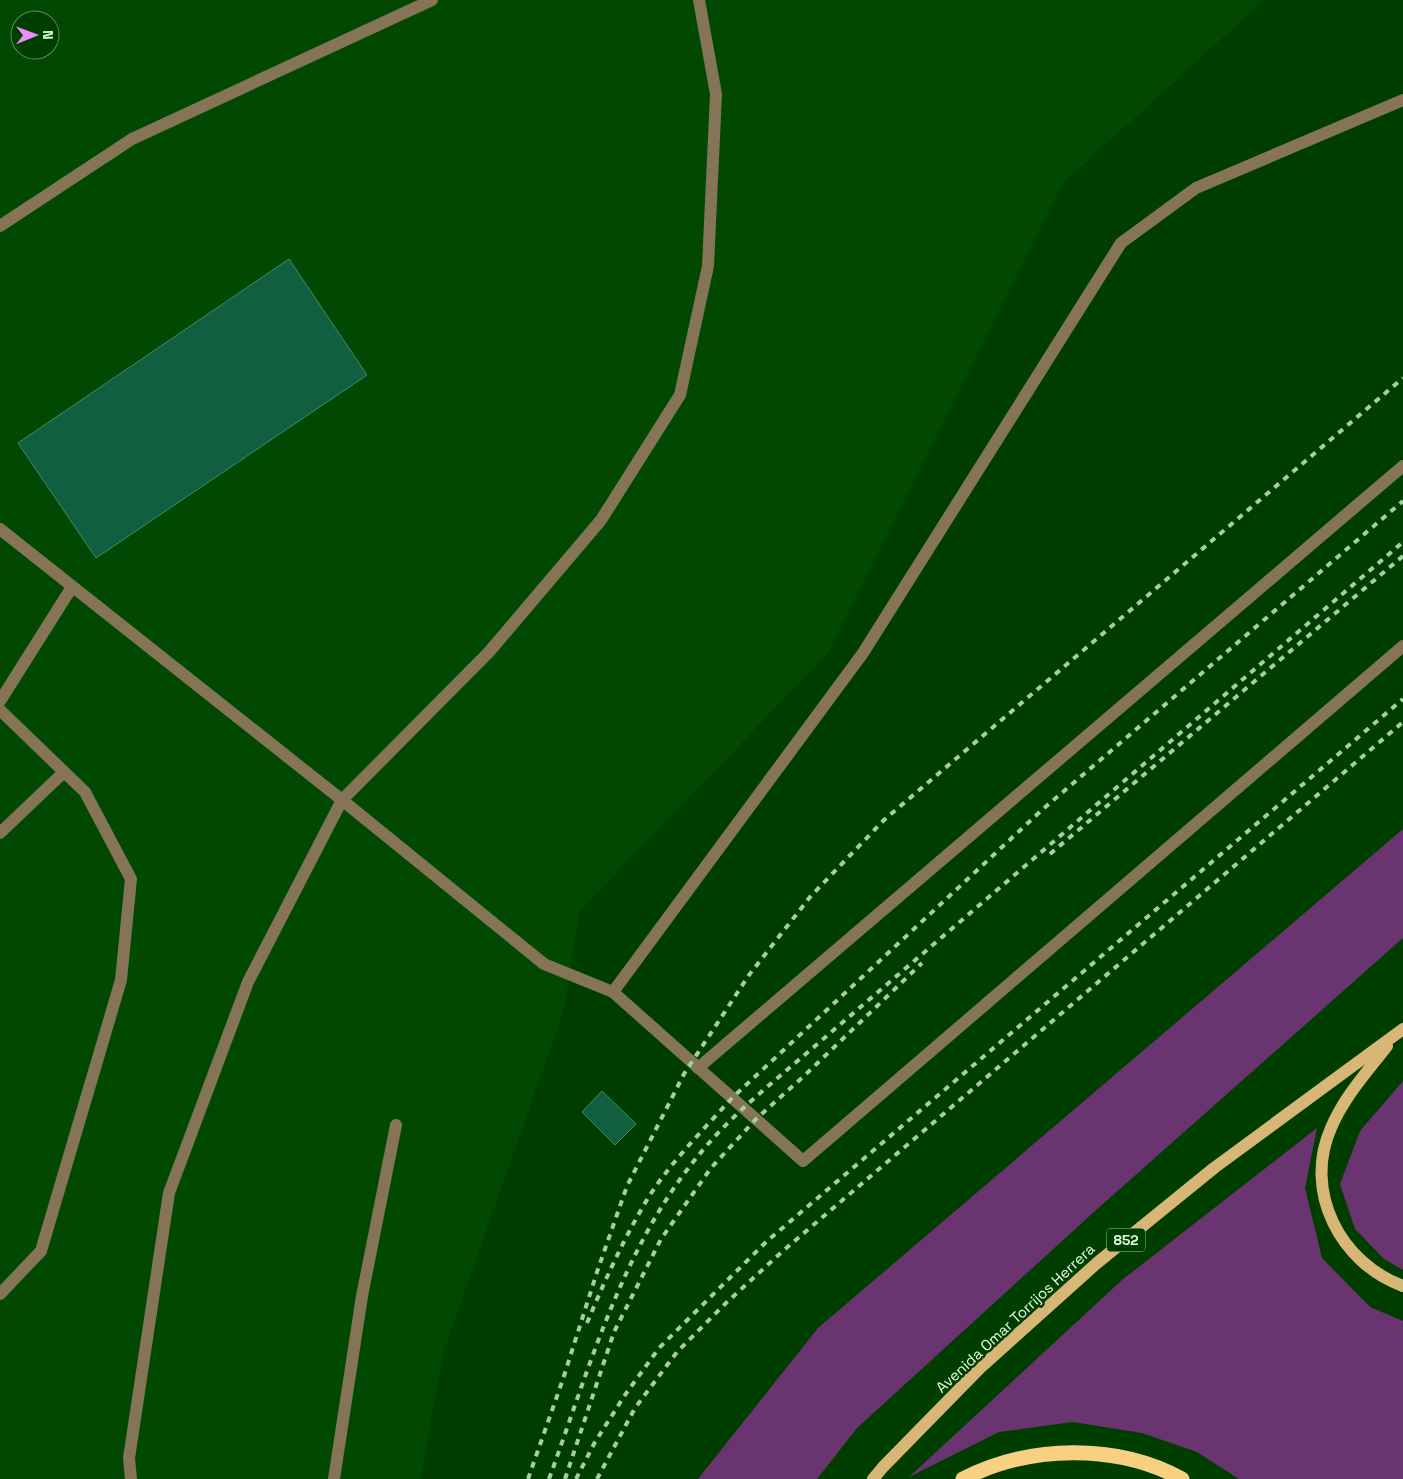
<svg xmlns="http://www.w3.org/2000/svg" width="1403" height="1479" viewBox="0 0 1403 1479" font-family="'Space Grotesk',sans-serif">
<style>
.built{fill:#014902;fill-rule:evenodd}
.green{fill:#6a3471}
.building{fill:#115e41;stroke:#34936c}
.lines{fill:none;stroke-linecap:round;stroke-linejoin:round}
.minor{stroke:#857556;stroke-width:12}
.major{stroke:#d8b676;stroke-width:12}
.highway{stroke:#f9d082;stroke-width:15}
.rail{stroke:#a7cda4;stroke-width:4;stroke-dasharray:6 6;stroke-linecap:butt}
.labels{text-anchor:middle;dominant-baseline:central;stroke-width:5;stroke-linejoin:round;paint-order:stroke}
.shield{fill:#003e00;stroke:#9dc49b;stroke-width:1}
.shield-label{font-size:14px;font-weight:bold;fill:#e0fedd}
.street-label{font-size:15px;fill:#e0fedd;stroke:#003e00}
</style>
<rect width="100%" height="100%" fill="#003e00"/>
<!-- built -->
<path class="built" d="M0 0H1264L1063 183 828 653 579 912 564 1010 443 1353 421 1479H0ZM20 20H50V50H20Z"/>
<!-- green -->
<g class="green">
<polygon points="1403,829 1403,938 1095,1211 857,1428 817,1479 698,1479 818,1328"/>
<polygon points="1403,1081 1403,1270 1384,1259 1355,1229 1340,1184 1360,1131"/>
<polygon points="1317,1128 1305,1188 1322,1258 1370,1307 1403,1321 1403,1479 1239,1479 1197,1452 1142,1433 1073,1422 999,1432 909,1477 1122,1280"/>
</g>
<!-- building -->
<g class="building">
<polygon points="289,259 367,375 96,558 18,443"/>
<polygon points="602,1091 636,1124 615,1145 582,1112"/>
</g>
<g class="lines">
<!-- minor -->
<g class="minor">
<polyline points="0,226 132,139 432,0"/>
<polyline points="0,529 342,800 489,652 601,520 680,395 708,266 716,94 699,0"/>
<polyline points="0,701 72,587"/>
<polyline points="0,710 85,792 131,879 121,980 41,1251 0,1294"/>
<polyline points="0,833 64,772"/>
<polyline points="613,992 863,653 1121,243 1196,188 1403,100"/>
<polyline points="698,1068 1403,466"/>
<polyline points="131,1479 129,1458 169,1193 248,982 342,800 544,964 613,992 803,1161 1403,646"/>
<polyline points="334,1479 362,1296 396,1125"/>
</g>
<!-- major -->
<g class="major">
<path d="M1387 1046C1367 1072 1344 1097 1331 1128 1303 1191 1340 1263 1403 1286"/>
<polyline points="873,1479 883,1467 980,1368 1097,1263 1214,1168 1403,1029"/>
</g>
<!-- highway -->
<path class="highway" d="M963 1479C1029 1445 1116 1443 1182 1479"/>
<!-- rail -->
<g class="rail">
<polyline points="1050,854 1403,556"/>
<path d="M587 1323C605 1280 624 1238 648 1198 670 1163 704 1129 732 1098L1043 809 1403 501"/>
<polyline points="528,1479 563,1379 597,1272 627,1186 684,1074 749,975 810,897 884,820 1403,378"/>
<path d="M549 1479C589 1369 622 1248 698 1156 725 1122 761 1092 794 1064L1403 542"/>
<polyline points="565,1479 614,1332 661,1239 711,1168 756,1119 804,1076 922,963"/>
<polyline points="576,1479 595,1442 625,1395 659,1348 766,1242 1403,699"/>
<polyline points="597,1479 635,1408 677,1352 726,1303 784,1250 1403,722"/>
</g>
</g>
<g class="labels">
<!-- shield labels -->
<rect class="shield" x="1107" y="1228.5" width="38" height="23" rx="4"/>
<g class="shield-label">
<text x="1126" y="1240">852</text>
</g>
<!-- street labels -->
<g class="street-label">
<text transform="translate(1015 1318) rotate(-43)">Avenida Omar Torrijos Herrera</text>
</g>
</g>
<!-- north arrow -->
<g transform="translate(35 35) rotate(89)"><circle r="24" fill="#003e00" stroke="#5a8b58"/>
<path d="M0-4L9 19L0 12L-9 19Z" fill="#ed8cfa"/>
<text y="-8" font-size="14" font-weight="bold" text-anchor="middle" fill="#e0fedd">N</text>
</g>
</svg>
